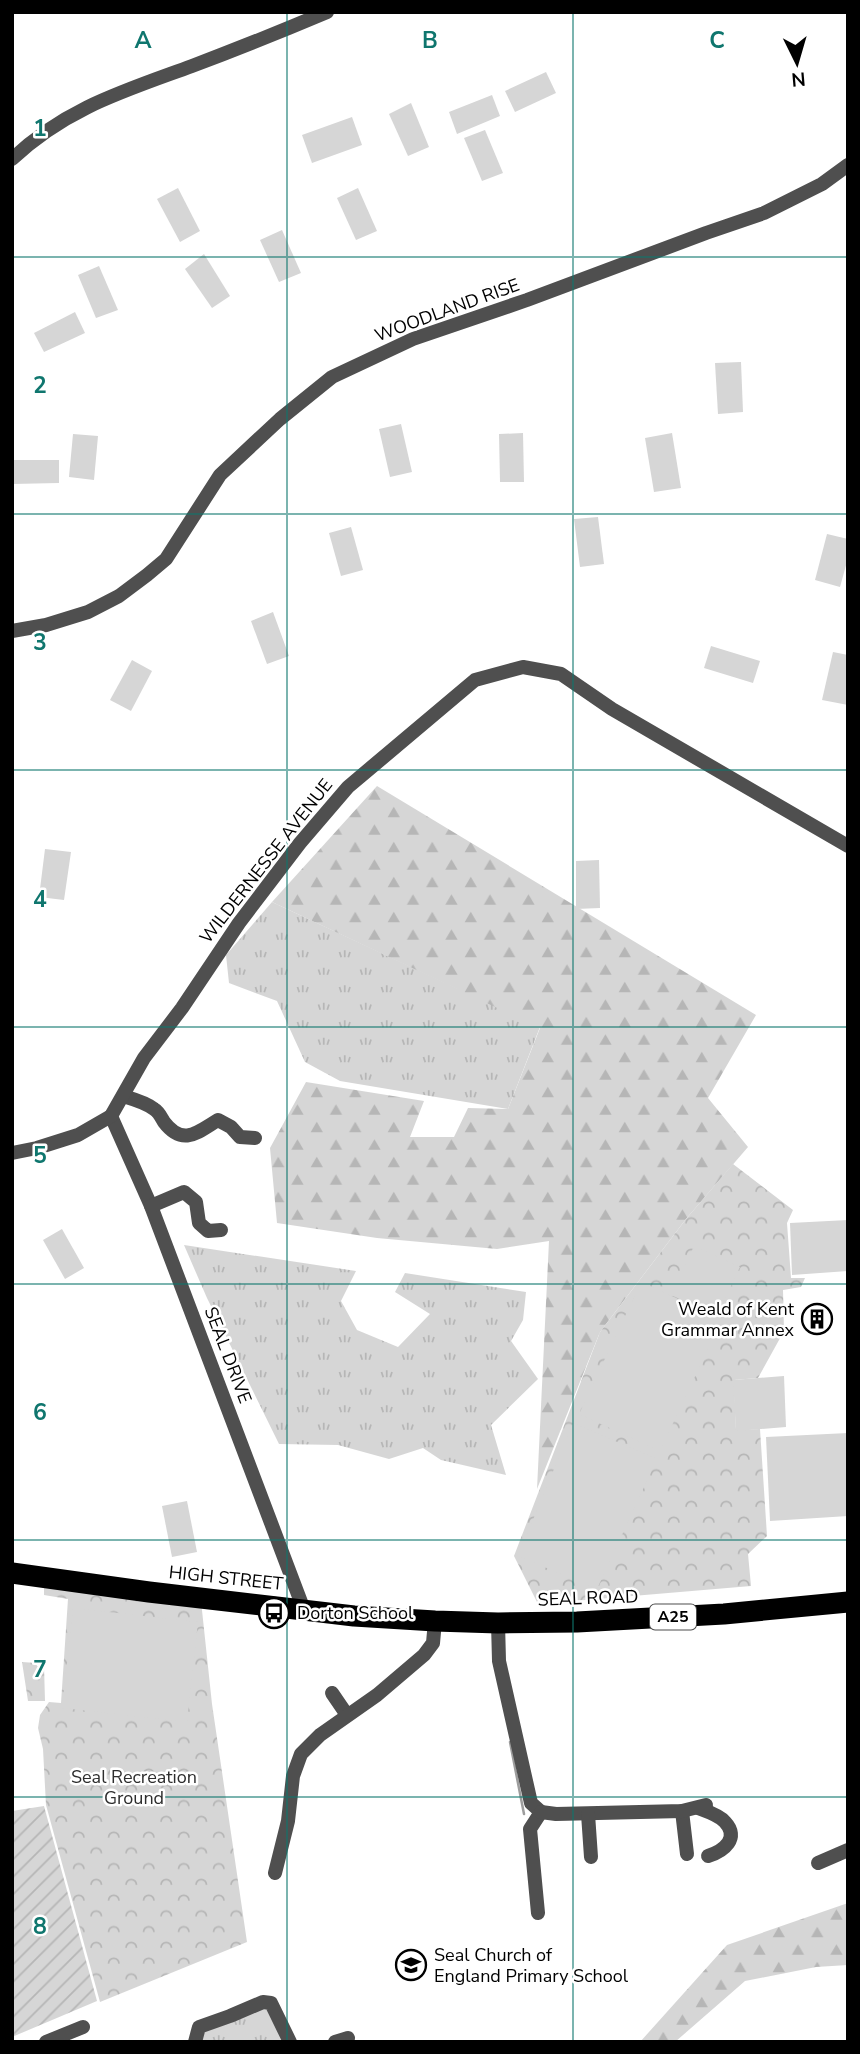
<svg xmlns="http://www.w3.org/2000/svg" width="860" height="2054" viewBox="0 0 860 2054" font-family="'Nunito Sans',sans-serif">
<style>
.grass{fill:url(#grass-tufts)}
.forest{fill:url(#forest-firs)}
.park{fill:url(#park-crowns)}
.garden{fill:url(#garden-furrows)}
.pitch{fill:#d6d6d6}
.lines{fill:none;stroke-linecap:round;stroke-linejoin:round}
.stream{stroke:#9d9d9d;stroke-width:2.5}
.minor{stroke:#4f4f4f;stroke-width:14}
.highway{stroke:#000;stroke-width:21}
.grid{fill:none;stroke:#0f766e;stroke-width:2;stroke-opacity:0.55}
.labels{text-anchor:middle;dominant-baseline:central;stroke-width:5;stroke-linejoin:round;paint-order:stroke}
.shield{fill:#fff;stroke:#4c4c4c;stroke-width:2}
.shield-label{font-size:16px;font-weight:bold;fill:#000}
.street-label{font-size:18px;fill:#000;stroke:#fff}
.poi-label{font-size:18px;fill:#000;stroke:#fff;text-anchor:start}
.park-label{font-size:18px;fill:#2d2d2d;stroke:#fff}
.grid-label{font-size:23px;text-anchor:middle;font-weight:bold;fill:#0f766e;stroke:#fff;stroke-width:5;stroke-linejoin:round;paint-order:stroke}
</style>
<defs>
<pattern id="grass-tufts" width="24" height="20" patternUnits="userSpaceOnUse" patternTransform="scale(1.75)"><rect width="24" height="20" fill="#d6d6d6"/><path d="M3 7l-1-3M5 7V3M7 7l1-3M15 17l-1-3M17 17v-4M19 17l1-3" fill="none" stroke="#b6b6b6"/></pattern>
<pattern id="forest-firs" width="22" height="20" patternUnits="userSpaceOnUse" patternTransform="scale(1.75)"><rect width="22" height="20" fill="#d6d6d6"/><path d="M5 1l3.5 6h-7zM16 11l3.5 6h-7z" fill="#b6b6b6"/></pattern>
<pattern id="park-crowns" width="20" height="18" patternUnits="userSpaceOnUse" patternTransform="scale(1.75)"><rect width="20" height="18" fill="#d6d6d6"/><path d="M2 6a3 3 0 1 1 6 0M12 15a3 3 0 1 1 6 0" fill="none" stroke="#b6b6b6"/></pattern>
<pattern id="garden-furrows" width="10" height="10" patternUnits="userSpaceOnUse" patternTransform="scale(1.75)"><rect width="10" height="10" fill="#d6d6d6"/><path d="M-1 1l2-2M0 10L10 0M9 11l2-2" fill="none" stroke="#b6b6b6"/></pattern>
</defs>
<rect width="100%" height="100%" fill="#fff"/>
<!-- grass -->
<g class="grass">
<polygon points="272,902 540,1027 508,1109 340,1081 305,1062 277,1001 229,983 226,955"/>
<polygon points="184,1245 356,1271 341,1301 357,1330 398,1347 430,1314 395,1292 405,1273 526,1292 523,1320 511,1341 538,1379 491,1425 506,1475 441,1460 423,1448 389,1459 338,1445 279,1444 207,1298"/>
<polygon points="263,2002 290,2042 195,2042 195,2035"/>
</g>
<!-- forest -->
<g class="forest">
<polygon points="377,786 756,1015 708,1098 748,1147 686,1219 600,1332 537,1489 549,1241 497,1249 377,1238 277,1223 270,1148 306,1082 424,1101 410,1137 454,1137 468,1108 508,1109 540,1028 272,902"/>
<polygon points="848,1903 848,1965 816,1967 745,1981 675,2042 640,2042 727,1945"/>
</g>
<!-- park -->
<g class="park">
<polygon points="733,1164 793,1210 787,1223 791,1278 805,1278 801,1287 783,1290 784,1331 758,1378 734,1380 736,1430 760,1429 767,1536 748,1554 751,1586 538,1604 514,1556 600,1332 686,1219"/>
<polygon points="44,1583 201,1601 212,1704 247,1942 100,2002 46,1805 43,1749 38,1728 40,1715 49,1702 61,1703 68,1599 44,1595"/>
<polygon points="22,1662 36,1663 37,1666 44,1666 45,1701 28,1701"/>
</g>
<!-- garden -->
<polygon class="garden" points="44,1806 97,2001 12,2037 12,1811"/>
<!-- pitch -->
<g class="pitch">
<polygon points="546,72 556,93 515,112 505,91"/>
<polygon points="492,95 500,116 457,134 449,112"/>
<polygon points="411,103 429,147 408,156 389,114"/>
<polygon points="352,117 362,145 312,163 302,135"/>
<polygon points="485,130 503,173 482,181 464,138"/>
<polygon points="178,188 200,231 180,242 157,199"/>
<polygon points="358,188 377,231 356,240 337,198"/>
<polygon points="282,230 301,273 279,282 260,240"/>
<polygon points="204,254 230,296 212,308 185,269"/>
<polygon points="99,266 118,310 96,318 78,275"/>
<polygon points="75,312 85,333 44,352 34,333"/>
<polygon points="741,362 743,412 718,414 715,363"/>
<polygon points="401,424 412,472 390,477 379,429"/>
<polygon points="523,433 524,482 500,482 499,434"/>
<polygon points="672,433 681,488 654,492 645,438"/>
<polygon points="73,434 98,436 94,480 69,477"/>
<polygon points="12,460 59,460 59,483 12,484"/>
<polygon points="598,517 604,564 580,567 574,519"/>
<polygon points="351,527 363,570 341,576 329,533"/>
<polygon points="827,534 848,539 848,558 840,587 815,580"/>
<polygon points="273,612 289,656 267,664 251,621"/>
<polygon points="711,646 760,661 753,683 704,668"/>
<polygon points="833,652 848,655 848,705 822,700"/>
<polygon points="132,660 152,671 131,711 110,700"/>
<polygon points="45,849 71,852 64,900 39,897"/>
<polygon points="599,860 600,908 576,909 576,861"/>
<polygon points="848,1220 848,1271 792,1275 790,1223"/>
<polygon points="62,1229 84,1268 65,1279 43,1240"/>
<polygon points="694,1246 740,1267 717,1316 671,1295"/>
<polygon points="641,1282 722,1319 660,1451 579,1414"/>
<polygon points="784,1376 786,1427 736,1431 733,1380"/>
<polygon points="573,1423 657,1459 597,1589 518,1556"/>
<polygon points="848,1433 848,1516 770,1521 766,1437"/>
<polygon points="187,1501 197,1552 172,1557 162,1506"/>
<polygon points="73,1608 198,1622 187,1722 62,1708"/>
</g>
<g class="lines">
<!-- stream -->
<polyline class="stream" points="510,1742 524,1814"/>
<!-- minor -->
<g class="minor">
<path d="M12 159C66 108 124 91 192 66 237 49 282 31 327 12"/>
<polyline points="12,631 46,625 88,612 119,596 147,575 166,559 220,475 280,419 332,377 413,339 527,300 706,233 764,213 822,184 848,165"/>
<path d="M123 1096C133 1099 145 1102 154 1109 159 1112 161 1117 164 1122 183 1147 198 1132 218 1120L231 1127 240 1137 255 1138"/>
<polyline points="111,1116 151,1206 304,1610"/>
<polyline points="12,1153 37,1148 78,1135 111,1116 144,1058 182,1008 239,923 300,843 348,787 475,680 523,667 561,674 612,709 848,846"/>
<polyline points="151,1206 184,1192 196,1202 199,1223 208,1231 221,1230"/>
<polyline points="498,1623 499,1661 531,1803 541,1812 530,1829 538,1913"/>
<polyline points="332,1693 347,1715"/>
<path d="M698 1808C706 1811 719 1815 725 1822 740 1838 724 1851 708 1856"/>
<polyline points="682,1811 687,1854"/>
<polyline points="541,1812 556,1814 682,1811 706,1805"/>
<polyline points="588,1814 591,1857"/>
<polyline points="818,1863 848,1850"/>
<polyline points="275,1873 288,1821 293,1776 301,1754 320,1735 377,1695 424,1655 433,1643 435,1621"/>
<polyline points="46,2042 83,2027"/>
<polyline points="195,2042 199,2027 230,2016 263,2002 271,2003 290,2042"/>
<polyline points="335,2042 348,2038"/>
</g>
<!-- highway -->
<polyline class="highway" points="12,1573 149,1592 354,1616 435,1621 498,1623 577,1622 724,1614 848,1602"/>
</g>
<!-- grid -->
<path class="grid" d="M287 12V2042M573 12V2042M12 257H848M12 514H848M12 770H848M12 1027H848M12 1284H848M12 1540H848M12 1797H848"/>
<!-- icons -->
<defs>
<g id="building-ring" transform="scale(1.575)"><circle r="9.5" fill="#fff" stroke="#000" stroke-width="1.5"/><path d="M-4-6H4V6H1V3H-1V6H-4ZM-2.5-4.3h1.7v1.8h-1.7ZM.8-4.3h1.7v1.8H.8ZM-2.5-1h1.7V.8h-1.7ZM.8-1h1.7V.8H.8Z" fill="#000"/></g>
<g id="bus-ring" transform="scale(1.575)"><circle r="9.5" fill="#fff" stroke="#000" stroke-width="1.5"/><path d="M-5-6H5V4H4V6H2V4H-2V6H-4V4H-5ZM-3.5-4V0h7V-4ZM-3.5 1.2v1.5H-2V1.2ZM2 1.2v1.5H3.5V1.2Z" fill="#000"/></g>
<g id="school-ring" transform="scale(1.575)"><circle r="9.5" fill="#fff" stroke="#000" stroke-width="1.5"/><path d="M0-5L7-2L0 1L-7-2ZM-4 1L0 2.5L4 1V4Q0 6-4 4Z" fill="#000"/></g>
</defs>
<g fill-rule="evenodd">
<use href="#building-ring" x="817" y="1319"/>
<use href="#bus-ring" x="274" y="1613"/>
<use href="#school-ring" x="411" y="1965"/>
</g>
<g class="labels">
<!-- shield labels -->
<rect class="shield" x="650" y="1604.5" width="46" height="25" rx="5"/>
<g class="shield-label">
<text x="673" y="1617">A25</text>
</g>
<!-- street labels -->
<g class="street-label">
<text transform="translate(447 310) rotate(-20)">WOODLAND RISE</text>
<text transform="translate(266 861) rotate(-52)">WILDERNESSE AVENUE</text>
<text transform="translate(228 1355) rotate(69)">SEAL DRIVE</text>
<text transform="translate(226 1578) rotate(6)">HIGH STREET</text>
<text transform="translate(588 1598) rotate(-2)">SEAL ROAD</text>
</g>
<!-- poi labels -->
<g class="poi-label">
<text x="794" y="1309" text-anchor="end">Weald of Kent<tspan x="794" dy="21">Grammar Annex</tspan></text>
<text x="297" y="1613">Dorton School</text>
<text x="434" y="1955">Seal Church of<tspan x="434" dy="21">England Primary School</tspan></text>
</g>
<!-- park labels -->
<g class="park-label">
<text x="134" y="1777">Seal Recreation<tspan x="134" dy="21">Ground</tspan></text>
</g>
</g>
<g class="grid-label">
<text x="143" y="48">A</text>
<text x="430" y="48">B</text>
<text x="717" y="48">C</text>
<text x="40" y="136">1</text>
<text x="40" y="393">2</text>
<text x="40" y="650">3</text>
<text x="40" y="907">4</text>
<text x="40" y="1163">5</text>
<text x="40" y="1420">6</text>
<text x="40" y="1677">7</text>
<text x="40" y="1934">8</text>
</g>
<!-- border -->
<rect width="860" height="2054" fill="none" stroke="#000000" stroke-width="28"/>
<!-- north arrow -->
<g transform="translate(797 63) rotate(175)" stroke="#ffffff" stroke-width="5" paint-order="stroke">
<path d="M0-5L12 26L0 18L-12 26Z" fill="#000000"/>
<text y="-10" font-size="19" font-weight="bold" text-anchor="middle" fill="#000000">N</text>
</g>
</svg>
